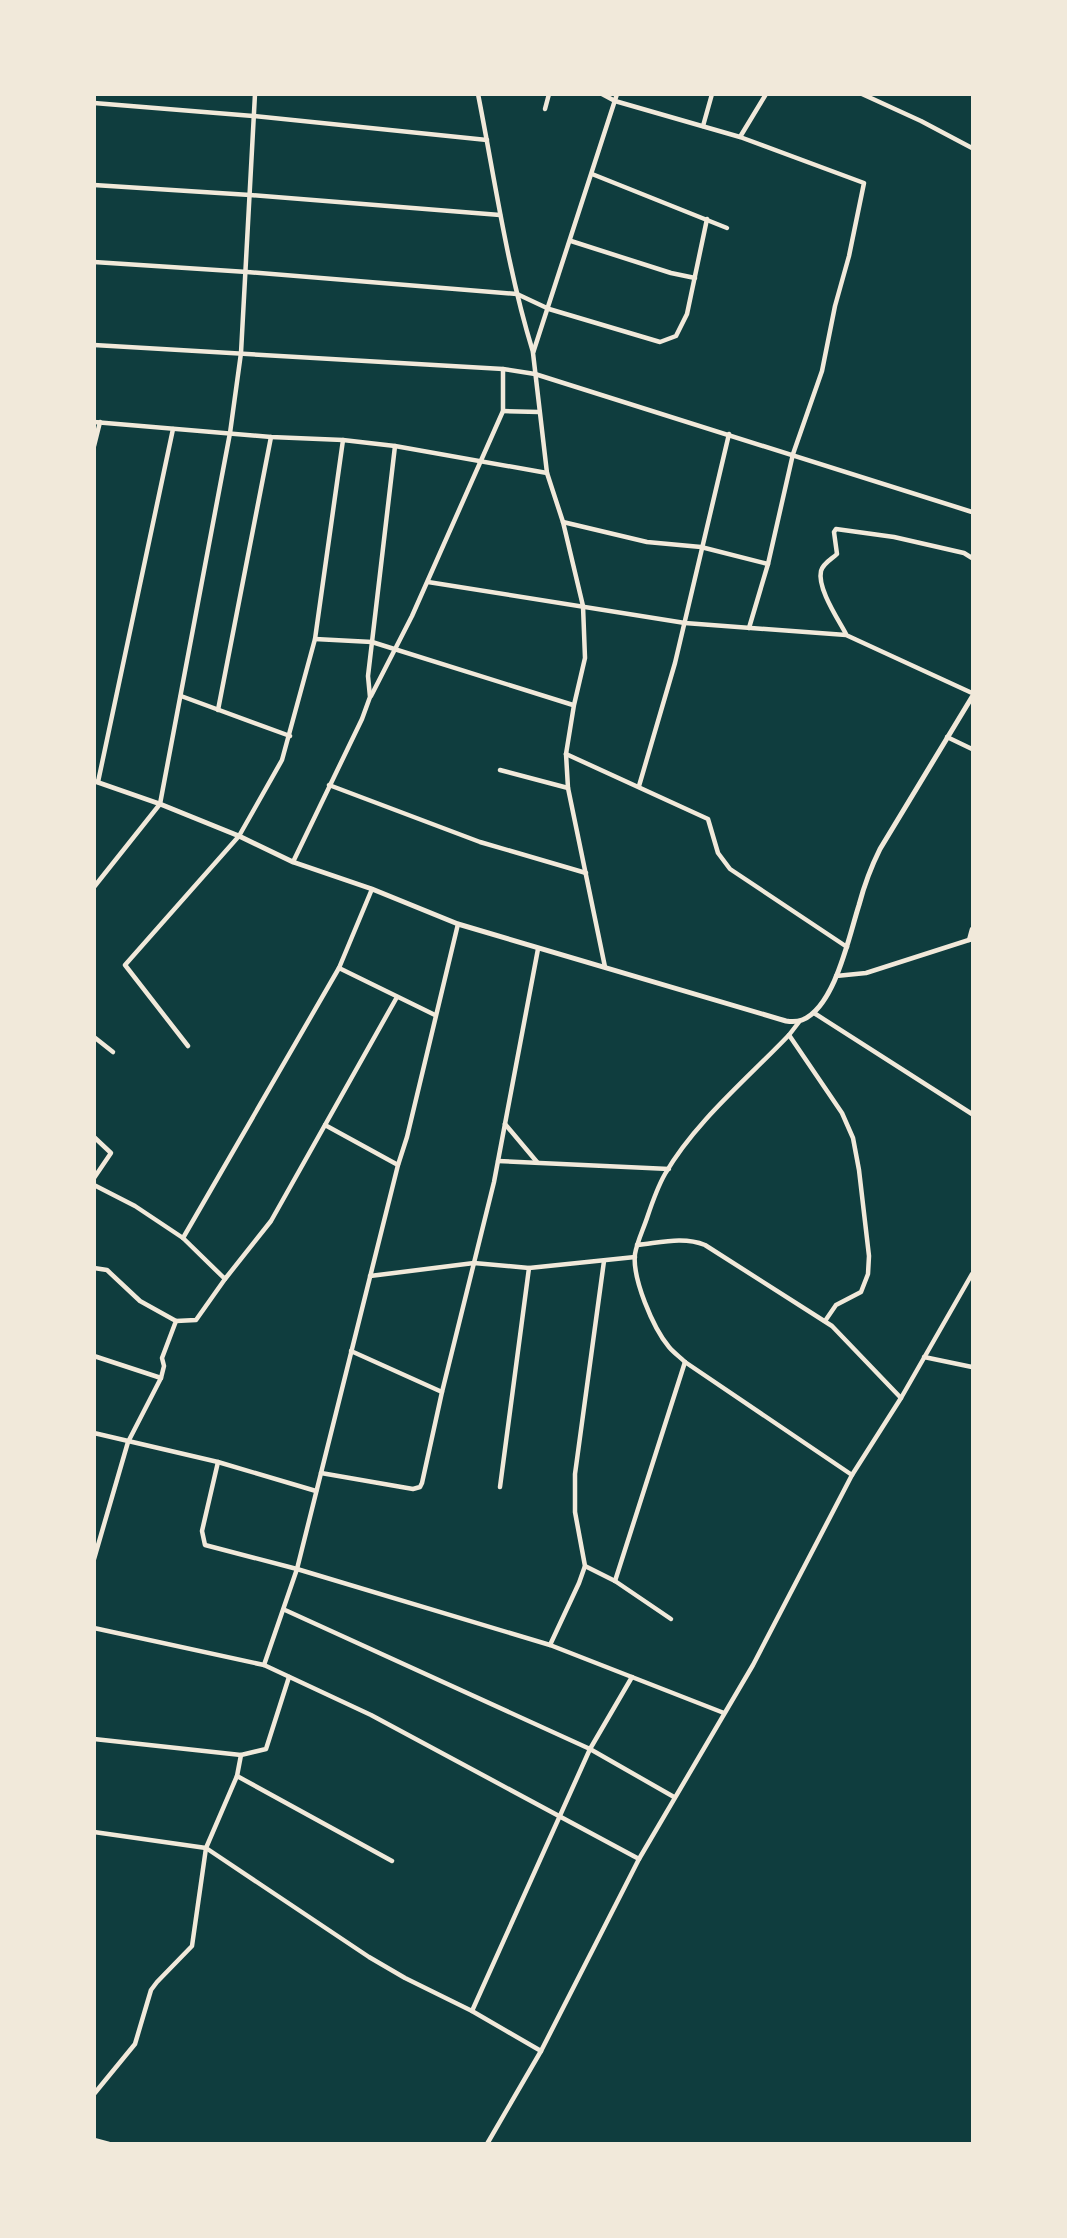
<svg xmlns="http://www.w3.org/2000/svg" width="1067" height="2238" viewBox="0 0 1067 2238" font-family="Mulish,sans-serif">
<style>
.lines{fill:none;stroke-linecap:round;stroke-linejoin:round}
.minor{stroke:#f1e9da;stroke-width:4.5}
.tertiary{stroke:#f1e9da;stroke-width:5}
</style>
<rect width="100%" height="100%" fill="#0f3d3e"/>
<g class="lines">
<!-- minor -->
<g class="minor">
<path d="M478 94C495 180 507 268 533 352"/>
<polyline points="602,94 615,101 740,137 766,94"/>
<polyline points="862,94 921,121 972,148"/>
<polyline points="94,103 253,116 487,140"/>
<polyline points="545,109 549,94"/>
<polyline points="703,126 712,94"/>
<polyline points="740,137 864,183 849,256 835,306 822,371 793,454 768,564 749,628"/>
<polyline points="592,174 727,228"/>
<polyline points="94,185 250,195 500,215"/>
<polyline points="571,241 671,273 695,278"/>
<polyline points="94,262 247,272 517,294 549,309 660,342 676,336 687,314 707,219"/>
<polyline points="94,345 503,369 535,374 972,512"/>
<polyline points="503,411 539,412"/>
<polyline points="94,422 271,437 343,440 395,446 547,473"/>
<polyline points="94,446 100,422"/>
<polyline points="563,522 647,542 701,547 768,564"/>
<polyline points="428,582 685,623 846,635 972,693"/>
<path d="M846 634C838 619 817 588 821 571 823 563 832 559 837 554L834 532 836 529 894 537 964 553 972 558"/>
<polyline points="315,639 372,642 573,705"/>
<polyline points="181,696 290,736"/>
<polyline points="371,696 412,616 503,411 503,369"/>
<polyline points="218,710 271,437"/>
<polyline points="947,737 972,749"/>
<polyline points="566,754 708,819 718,853 730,869 847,947"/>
<polyline points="500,770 568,788"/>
<polyline points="98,782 173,429"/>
<polyline points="329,785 480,842 586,873"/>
<polyline points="639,786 675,663 729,434"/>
<polyline points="293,862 362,719 370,697 368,676 372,642 395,446"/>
<polyline points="94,887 160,804 230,433 241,353 255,94"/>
<polyline points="969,940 972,929"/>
<polyline points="605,967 568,788 566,754 574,705 585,658 583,606 563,522 547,473 533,353 617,94"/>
<polyline points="339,968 435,1015"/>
<polyline points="836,976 866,973 972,939"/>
<polyline points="814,1013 972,1114"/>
<path d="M799 1022 789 1035C748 1078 695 1122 665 1174 657 1188 652 1203 647 1218 643 1230 637 1242 635 1254 632 1278 653 1328 669 1347 674 1353 680 1357 685 1362L852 1475"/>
<polyline points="789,1035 842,1113 853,1138 859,1170 869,1256 868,1274 861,1292 836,1305 825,1321"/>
<polyline points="94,1037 113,1052"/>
<polyline points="188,1046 125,965 239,836 282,760 315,639 343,440"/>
<polyline points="505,1124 537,1162"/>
<polyline points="325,1125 398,1165"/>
<polyline points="94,1137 111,1153 94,1178"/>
<polyline points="498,1161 669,1169"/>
<polyline points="94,1185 135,1206 183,1238 225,1279 271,1221 397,997"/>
<polyline points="183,1238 339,968 372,889"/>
<path d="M637 1245C659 1243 683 1236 705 1245L832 1326 901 1398"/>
<polyline points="94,1268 107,1270 140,1301 176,1321 162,1358 164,1366 161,1378 128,1442 94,1559"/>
<polyline points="370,1276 474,1263 529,1268 635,1257"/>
<polyline points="176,1321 196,1320 225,1279"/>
<polyline points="351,1351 442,1392"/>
<polyline points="94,1356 161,1378"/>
<polyline points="924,1357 972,1367"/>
<polyline points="94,1433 218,1462 316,1491"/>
<polyline points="218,1462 202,1531 205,1545 297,1569 550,1645 724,1713"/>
<polyline points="321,1473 413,1489 420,1487 422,1483 442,1392 494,1182 538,949"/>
<polyline points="500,1487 529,1268"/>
<polyline points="585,1566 615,1581 671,1619"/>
<polyline points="615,1581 685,1362"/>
<polyline points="285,1610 590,1749 674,1797"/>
<polyline points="94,1628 264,1665 371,1715 639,1859"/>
<polyline points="550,1645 579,1583 585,1566 575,1512 575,1474 604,1261"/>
<polyline points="264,1665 297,1569 398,1165 407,1137 458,924"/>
<polyline points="94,1739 241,1755"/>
<polyline points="237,1776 392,1861"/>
<polyline points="94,1832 206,1848 369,1957 405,1978 472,2011 541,2051"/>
<polyline points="472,2011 590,1749 632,1677"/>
<polyline points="94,2094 135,2044 151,1990 157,1982 192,1946 206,1848 237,1776 241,1755 266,1749 289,1677"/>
<polyline points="94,2140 109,2144"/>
<polyline points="487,2144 541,2051 639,1859 753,1665 852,1475 901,1398 972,1274"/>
</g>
<!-- tertiary -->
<path class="tertiary" d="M94 781 160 804 239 836 293 862 372 889 458 924 786 1021C792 1022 797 1022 802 1020 835 1007 849 936 859 905 864 886 871 867 880 849L972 697"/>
</g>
<!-- border -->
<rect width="1067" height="2238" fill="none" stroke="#f1e9da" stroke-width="192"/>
</svg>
